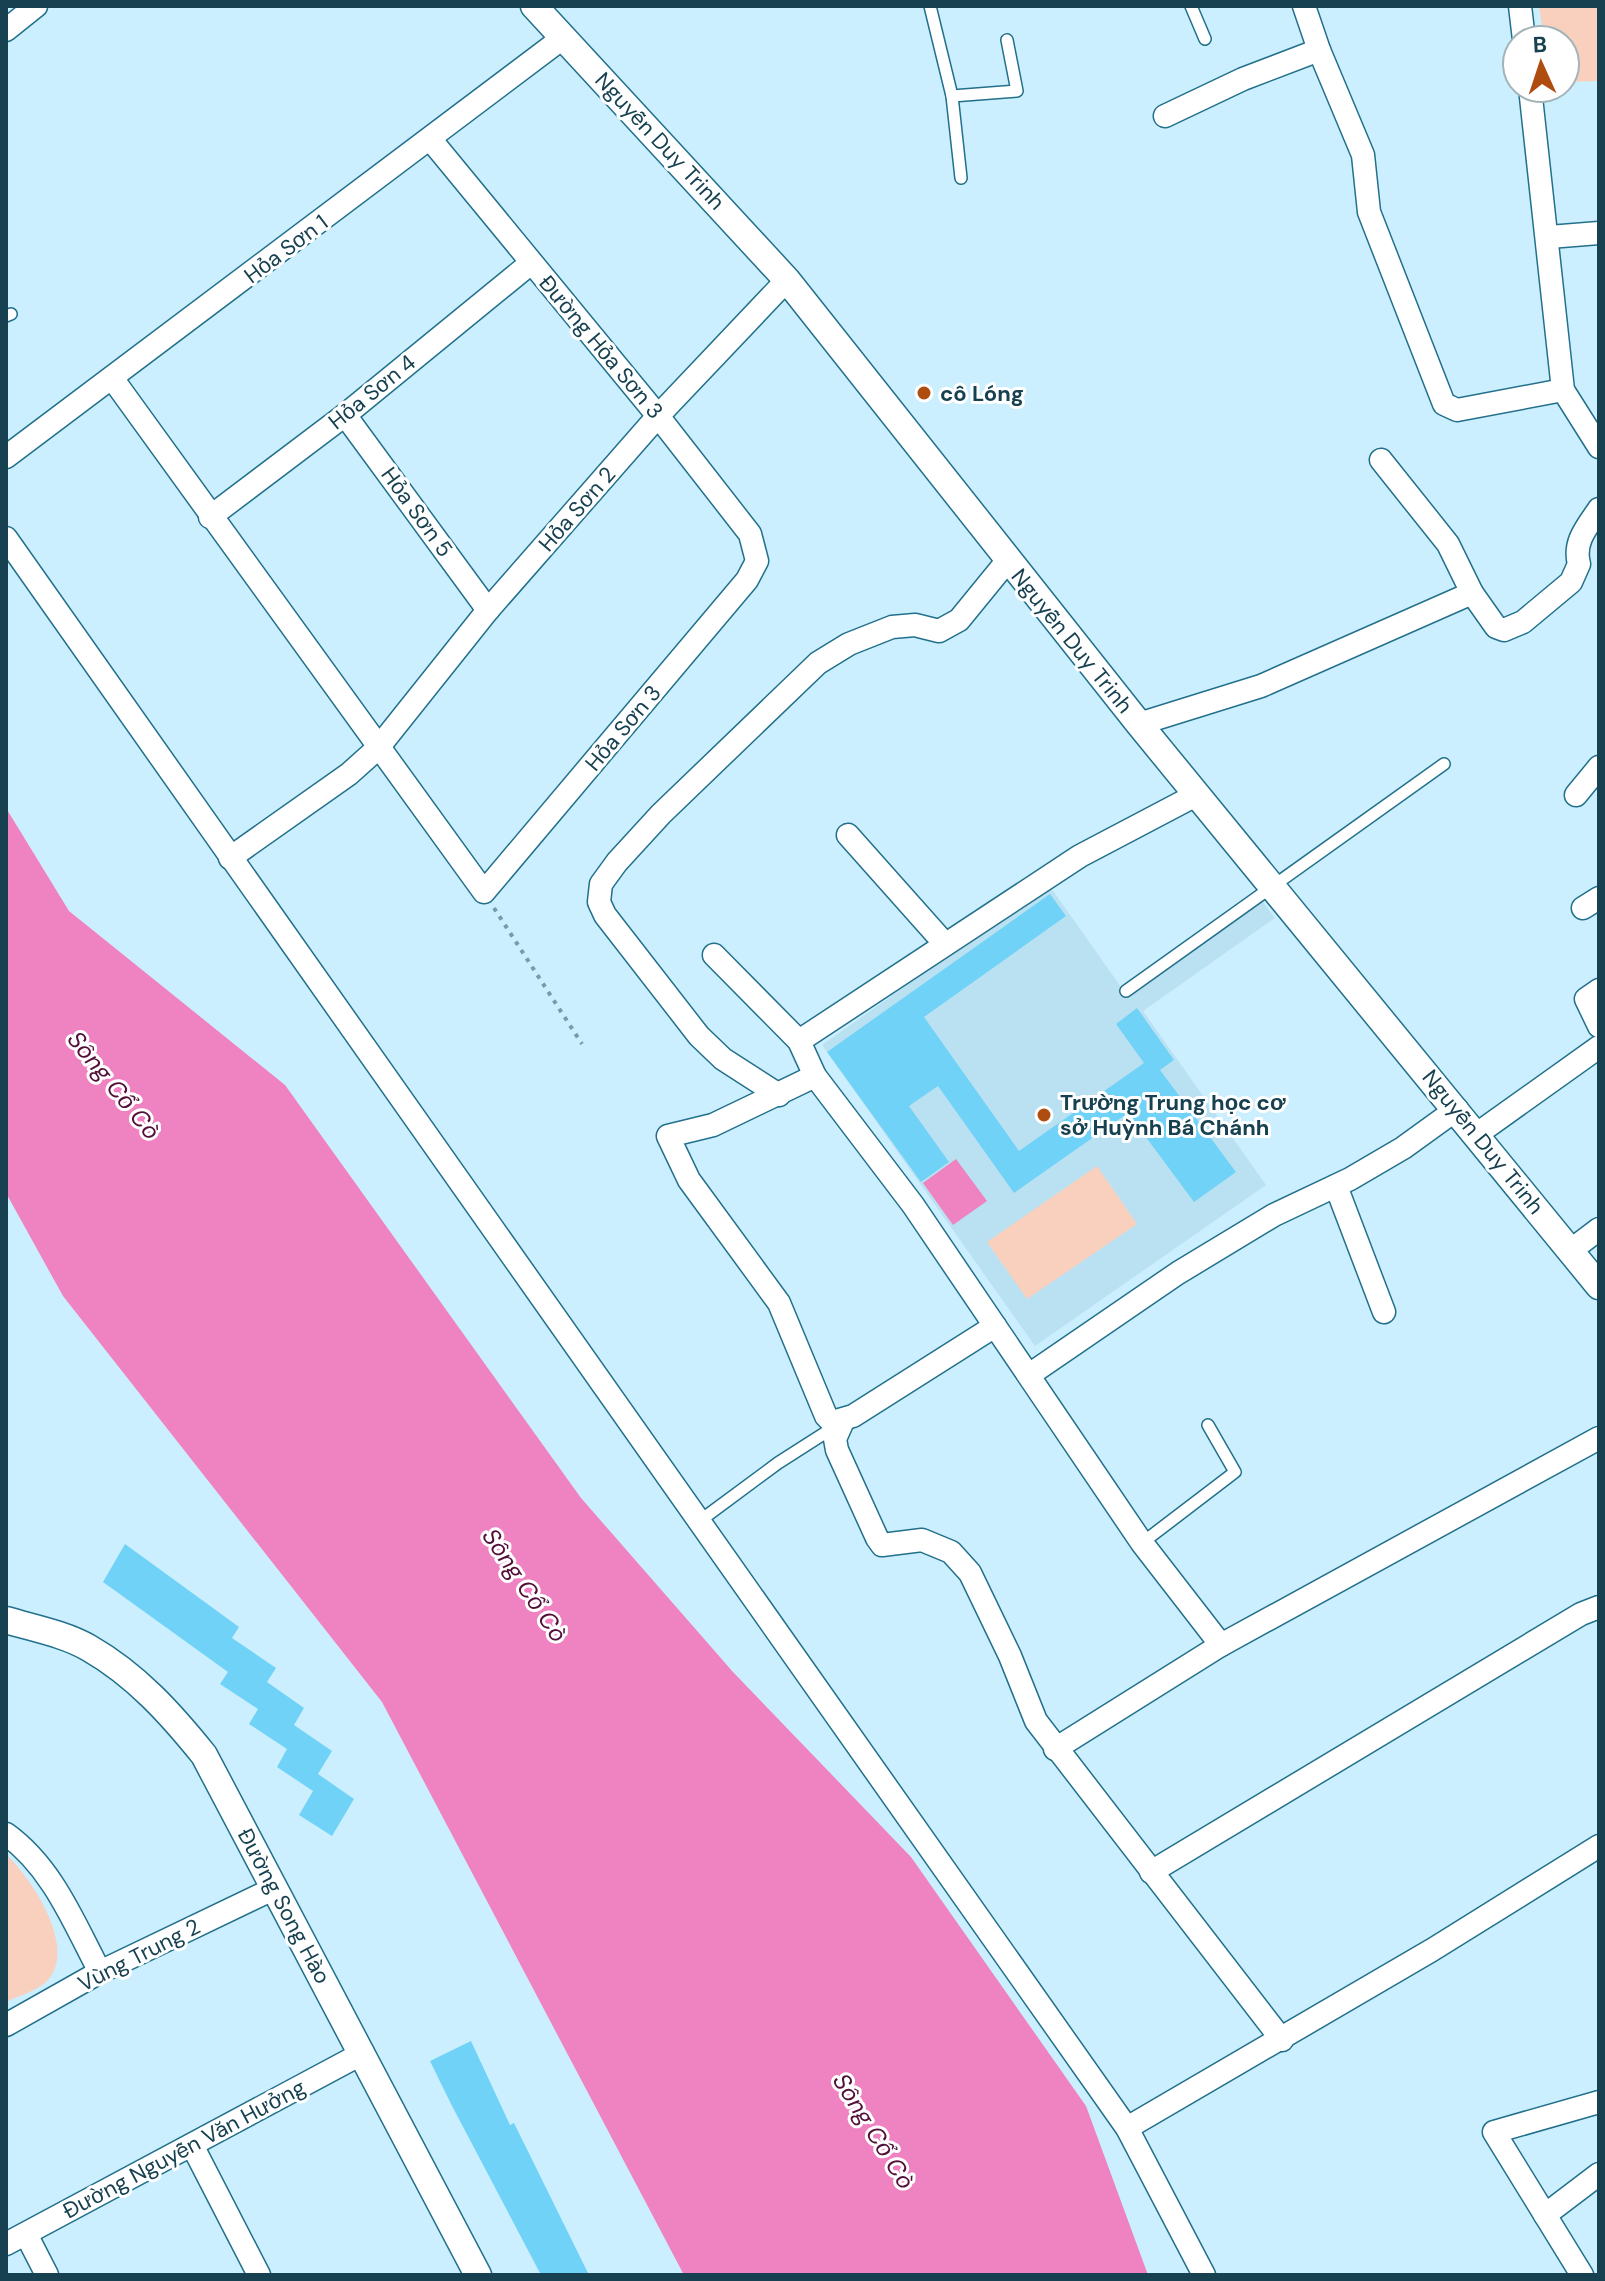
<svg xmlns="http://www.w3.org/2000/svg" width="1605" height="2281" viewBox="0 0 1605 2281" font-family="'DM Sans',sans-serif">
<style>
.built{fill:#bae1f1}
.green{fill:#f9d0be}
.water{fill:#ef82c1}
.building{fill:#71d2f8}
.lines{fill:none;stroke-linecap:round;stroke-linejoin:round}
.service-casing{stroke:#22708b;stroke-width:14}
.minor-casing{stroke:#22708b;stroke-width:25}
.tertiary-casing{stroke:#22708b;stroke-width:29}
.path{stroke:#759cab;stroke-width:4;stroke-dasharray:4 6;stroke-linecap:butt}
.service{stroke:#fff;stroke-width:11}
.minor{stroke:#fff;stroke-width:22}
.tertiary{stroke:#fff;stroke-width:26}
.poi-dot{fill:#af4d11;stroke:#fff;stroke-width:3}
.labels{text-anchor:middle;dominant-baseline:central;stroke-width:6;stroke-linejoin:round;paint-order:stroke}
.street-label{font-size:22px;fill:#174150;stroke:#fff}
.poi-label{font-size:22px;font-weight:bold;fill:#174150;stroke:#fff;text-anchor:start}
.water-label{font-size:24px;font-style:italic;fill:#520f3a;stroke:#fff}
</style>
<rect width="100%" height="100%" fill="#cbeffe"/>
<!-- built -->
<polygon class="built" points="1049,885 1121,987 1256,893 1275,918 1143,1011 1266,1185 1035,1346 822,1045"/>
<!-- green -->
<g class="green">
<polygon points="1539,6 1598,6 1599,81 1565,82 1565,40 1544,40"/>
<polygon points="1097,1166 1137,1224 1027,1299 987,1242"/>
<path d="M6 1854C31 1878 80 1950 46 1982 36 1991 18 1996 6 2002Z"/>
</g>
<!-- water -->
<g class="water">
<polygon points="6,808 69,911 285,1085 581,1498 733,1672 911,1857 1086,2106 1148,2275 684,2275 382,1702 63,1296 6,1193"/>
<polygon points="956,1159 987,1201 953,1225 923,1183"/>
</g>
<!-- building -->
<g class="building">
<polygon points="1050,894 1066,916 924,1017 1019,1151 1144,1063 1116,1024 1137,1008 1174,1060 1160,1070 1236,1172 1194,1202 1128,1113 1014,1193 938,1086 909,1106 949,1162 921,1182 827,1052"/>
<polygon points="125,1544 239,1627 232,1638 276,1668 267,1682 304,1708 294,1725 332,1751 318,1774 354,1799 332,1836 299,1815 313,1791 277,1767 287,1749 249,1724 258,1709 220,1684 228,1672 103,1582"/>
<polygon points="471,2041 510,2125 514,2123 589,2275 541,2275 451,2104 430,2061"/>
</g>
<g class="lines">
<!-- service casing -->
<g class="service-casing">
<g id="service">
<polyline points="930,6 952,96 961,178"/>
<polyline points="1191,6 1205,39"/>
<polyline points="952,96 1017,91 1007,40"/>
<polyline points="6,316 11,314"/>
<polyline points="1126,991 1444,764"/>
<polyline points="701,1520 778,1463 839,1424"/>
<polyline points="1142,1543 1235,1472 1208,1425"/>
</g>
</g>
<!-- minor casing -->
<g class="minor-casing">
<g id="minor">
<polyline points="1304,6 1319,50 1363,155 1369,212 1444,404 1457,410 1563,390"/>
<polyline points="1520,6 1524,40"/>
<polyline points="6,30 36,6"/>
<polyline points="1530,88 1563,390 1599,447"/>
<polyline points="1165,116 1243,79 1319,50"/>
<polyline points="1549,237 1599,233"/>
<polyline points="112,378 484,892 747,580 757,561 750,534 658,416 431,140"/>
<polyline points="345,415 488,610"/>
<polyline points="6,457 564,37"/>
<polyline points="1381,460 1448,544 1472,593"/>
<polyline points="210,517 345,415 531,263"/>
<polyline points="6,538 1127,2128 1204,2275"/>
<path d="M1139 724 1261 686 1472 593 1496 627 1504 630 1523 622 1571 582 1579 564C1573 542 1587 527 1599 509"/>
<polyline points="1576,795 1599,767"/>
<polyline points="848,835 945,944"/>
<polyline points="230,858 349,774 378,748 488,610 658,416 787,280"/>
<polyline points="1583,908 1599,898"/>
<polyline points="714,955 799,1041 815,1076 913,1205 1142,1543 1221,1645"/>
<polyline points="1599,990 1586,999 1599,1026"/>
<polyline points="799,1041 1080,856 1196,795"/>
<polyline points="815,1076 713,1125 668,1136 689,1180 779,1303 826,1416 832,1422 853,1416 995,1326"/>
<polyline points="779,1095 723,1059 699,1036 605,915 599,902 601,884 617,862 661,814 818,663 849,644 892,627 915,625 939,631 959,620 1008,560"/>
<polyline points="1477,1134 1599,1047"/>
<polyline points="1336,1186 1384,1312"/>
<polyline points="1570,1251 1599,1229"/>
<polyline points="1029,1375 1178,1273 1274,1215 1350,1179 1403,1148 1457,1109"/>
<polyline points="843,1421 835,1439 837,1450 877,1538 882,1545 922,1540 951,1552 970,1573 1010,1656 1036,1721 1282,2040"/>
<polyline points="1055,1749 1221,1645 1599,1438"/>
<path d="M6 1834C53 1868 74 1923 100 1972"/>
<polyline points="1151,1872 1581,1614 1599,1607"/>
<polyline points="6,2025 100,1972 275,1888"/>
<polyline points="1127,2128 1432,1950 1599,1846"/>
<polyline points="192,2145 259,2275"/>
<polyline points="1545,2215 1599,2174"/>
<polyline points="26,2234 47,2275"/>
<polyline points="6,2244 363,2053"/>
<polyline points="1582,2275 1494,2132 1599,2102"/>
</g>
</g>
<!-- tertiary casing -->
<g class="tertiary-casing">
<g id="tertiary">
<polyline points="534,6 787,280 1139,724 1599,1286"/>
<path d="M6 1620C33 1628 65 1634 89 1648 136 1675 171 1714 204 1755L478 2275"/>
</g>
</g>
<!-- path -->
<polyline class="path" points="494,908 582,1044"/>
<!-- service -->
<use href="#service" class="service"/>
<!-- minor -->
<use href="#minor" class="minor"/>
<!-- tertiary -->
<use href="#tertiary" class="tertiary"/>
</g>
<!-- markers -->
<g class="poi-dot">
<circle cx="924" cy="393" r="8"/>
<circle cx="1044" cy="1115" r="8"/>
</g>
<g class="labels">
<!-- street labels -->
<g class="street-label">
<text transform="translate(660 141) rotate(47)">Nguyễn Duy Trinh</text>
<text transform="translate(286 249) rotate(-37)">Hỏa Sơn 1</text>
<text transform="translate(601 347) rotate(50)">Đường Hỏa Sơn 3</text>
<text transform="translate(372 392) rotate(-39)">Hỏa Sơn 4</text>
<text transform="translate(577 509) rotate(-49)">Hỏa Sơn 2</text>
<text transform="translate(417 512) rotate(54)">Hỏa Sơn 5</text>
<text transform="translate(1072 641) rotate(51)">Nguyễn Duy Trinh</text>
<text transform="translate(623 728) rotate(-50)">Hỏa Sơn 3</text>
<text transform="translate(1483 1142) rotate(51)">Nguyễn Duy Trinh</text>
<text transform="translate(284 1906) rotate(62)">Đường Song Hào</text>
<text transform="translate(139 1955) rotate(-27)">Vùng Trung 2</text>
<text transform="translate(184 2149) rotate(-28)">Đường Nguyễn Văn Hưởng</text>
</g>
<!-- poi labels -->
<g class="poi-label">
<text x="940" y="393">cô Lóng</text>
<text x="1060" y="1102">Trường Trung học cơ<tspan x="1060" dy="25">sở Huỳnh Bá Chánh</tspan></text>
</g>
<!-- water labels -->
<g class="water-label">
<text transform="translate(114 1085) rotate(51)">Sông Cổ Cò</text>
<text transform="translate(525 1585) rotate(56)">Sông Cổ Cò</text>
<text transform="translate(874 2131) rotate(58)">Sông Cổ Cò</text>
</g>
</g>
<!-- border -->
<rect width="1605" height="2281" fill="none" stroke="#174150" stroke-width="16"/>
<!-- north arrow -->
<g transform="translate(1541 64) rotate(357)"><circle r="38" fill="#ffffff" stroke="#a2b3b9" stroke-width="2"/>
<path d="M0-6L14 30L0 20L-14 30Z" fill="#af4d11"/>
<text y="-12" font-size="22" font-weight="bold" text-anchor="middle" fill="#174150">B</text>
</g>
</svg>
